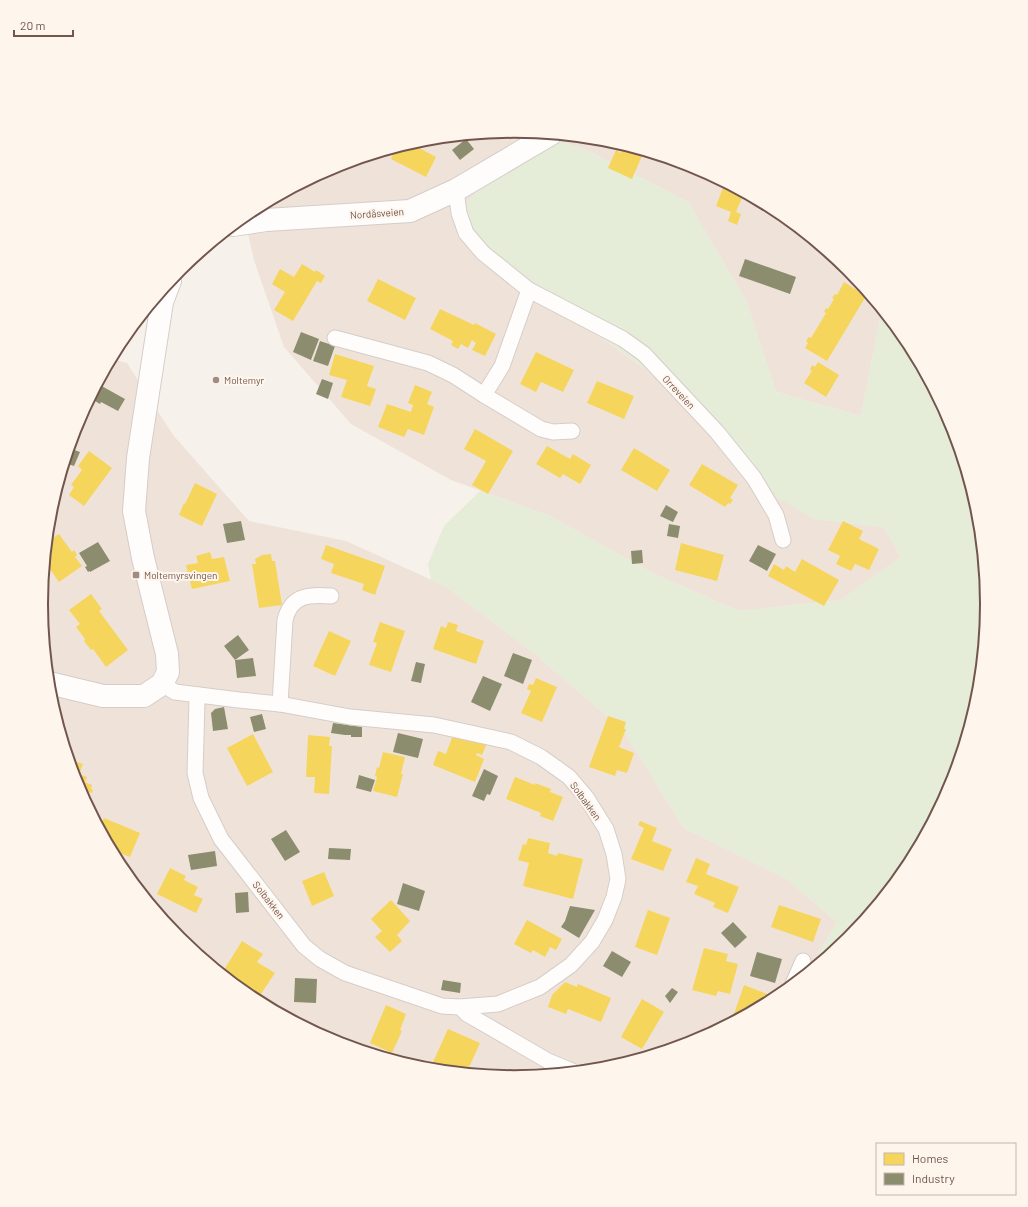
<svg xmlns="http://www.w3.org/2000/svg" width="1028" height="1207" viewBox="0 0 1028 1207" font-family="Barlow,sans-serif">
<style>
.residential{fill:#efe3d9}
.green{fill:#e5ecd7}
.homes{fill:#f6d55c}
.industry{fill:#8c8c6e}
.lines{fill:none;stroke-linecap:round;stroke-linejoin:round}
.minor-casing{stroke:#d5cdc8;stroke-width:17}
.secondary-casing{stroke:#d5ccc8;stroke-width:24}
.minor{stroke:#fefdfc;stroke-width:15}
.secondary{stroke:#fefdfc;stroke-width:22}
.poi-dot{fill:#a08c84;stroke:#fef5ed;stroke-width:1.5}
.labels{text-anchor:middle;dominant-baseline:central;stroke-width:4;stroke-linejoin:round;paint-order:stroke}
.street-label{font-size:10px;fill:#72564d;stroke:#fef5ed}
.poi-label{font-size:10px;fill:#72564d;stroke:#fef5ed;text-anchor:start}
.rim{fill:none;stroke:#72564d;stroke-width:2}
</style>
<rect width="100%" height="100%" fill="#f6f1eb"/>
<!-- residential -->
<g class="residential">
<polygon points="514,131 528,132 461,210 596,334 687,399 814,519 884,527 901,557 841,600 739,611 652,573 552,517 451,480 351,424 284,347 254,260 244,216 251,210 333,166 422,140"/>
<polygon points="535,133 607,140 695,167 777,210 849,269 882,309 861,416 776,392 746,301 688,202 586,150"/>
<polygon points="111,359 127,363 173,435 249,521 346,541 445,586 535,654 623,730 684,828 787,879 837,922 810,968 723,1025 695,1041 606,1067 514,1076 421,1067 354,1047 306,1026 251,997 179,938 121,866 77,784 50,696 41,603 50,511 77,422"/>
</g>
<!-- green -->
<g class="green">
<polygon points="528,132 535,133 586,150 688,202 746,301 776,392 861,416 882,309 907,341 951,423 978,511 987,604 978,696 951,785 907,866 848,938 777,997 723,1025 810,968 837,922 787,879 684,828 623,730 535,654 445,586 431,580 428,564 444,526 480,491 552,517 652,573 739,611 841,600 901,557 884,527 814,519 761,488 687,399 596,334 497,276 461,210"/>
<polygon points="306,1026 354,1047 333,1040"/>
</g>
<!-- homes -->
<g class="homes">
<polygon points="410,143 436,157 426,177 391,159 396,147"/>
<polygon points="624,145 644,151 632,179 608,168 616,150 621,153"/>
<polygon points="720,180 744,193 736,212 741,214 737,225 728,221 731,212 716,206 724,185 719,182"/>
<polygon points="774,209 777,210 786,218 772,212"/>
<polygon points="302,264 315,272 316,270 325,276 321,283 317,281 293,321 274,310 285,292 272,284 280,269 294,277"/>
<polygon points="378,279 416,298 405,320 367,301"/>
<polygon points="844,282 866,296 827,361 805,348 808,343 806,341 809,337 811,338 826,313 824,312 826,308 828,309 834,299 832,298 835,294 837,295"/>
<polygon points="440,309 474,325 475,323 496,334 485,356 472,350 476,343 472,340 468,348 461,344 458,349 451,345 453,341 430,329"/>
<polygon points="536,352 574,370 563,392 541,382 536,392 520,384"/>
<polygon points="335,354 374,366 367,386 376,389 370,406 341,397 347,380 329,375"/>
<polygon points="818,362 839,375 826,397 804,383 812,371 810,370 812,365 815,367"/>
<polygon points="597,381 634,396 624,419 587,403"/>
<polygon points="415,385 432,392 427,404 434,407 424,435 408,429 404,437 378,427 387,404 411,412 413,405 408,403"/>
<polygon points="475,429 513,451 488,494 472,485 486,461 464,449"/>
<polygon points="547,446 570,459 573,454 591,465 580,484 563,474 560,478 536,464"/>
<polygon points="634,448 670,470 657,491 621,470"/>
<polygon points="89,451 112,468 84,506 69,495 74,487 71,485 82,470 78,466"/>
<polygon points="702,464 738,485 730,498 733,500 730,504 728,503 725,507 689,485"/>
<polygon points="195,483 217,494 202,526 179,515 184,503 185,504"/>
<polygon points="843,521 863,531 859,539 879,549 869,570 855,564 851,571 836,564 840,556 828,550"/>
<polygon points="59,534 72,552 74,550 77,555 75,557 82,566 59,582 45,562 47,542"/>
<polygon points="681,543 724,555 717,581 675,570"/>
<polygon points="326,545 385,566 375,595 362,590 364,584 331,573 334,564 321,559"/>
<polygon points="210,552 212,559 224,557 230,581 192,589 186,565 198,563 196,556"/>
<polygon points="271,554 272,561 275,561 282,605 259,608 252,564 256,564 255,559 262,555"/>
<polygon points="802,559 839,580 824,606 768,576 774,564 784,570 786,566 795,572"/>
<polygon points="91,594 102,609 99,611 128,650 106,667 93,649 91,650 84,641 85,639 76,627 80,624 69,610"/>
<polygon points="380,622 405,631 391,672 369,665 377,643 373,642"/>
<polygon points="448,622 458,625 456,631 484,641 476,664 433,649 441,626 446,628"/>
<polygon points="329,631 351,641 335,676 313,666"/>
<polygon points="536,678 557,687 542,722 521,713 531,691 527,689 529,684 533,685"/>
<polygon points="608,716 626,722 624,729 626,729 619,747 634,753 627,773 617,770 615,776 589,767"/>
<polygon points="253,734 273,772 247,786 227,748"/>
<polygon points="308,735 330,737 329,746 332,746 329,794 314,793 315,777 306,777"/>
<polygon points="453,735 487,743 482,755 477,753 476,755 484,759 475,782 433,765 438,751 446,754"/>
<polygon points="383,752 405,757 401,774 403,774 397,797 373,791 377,777 375,776 377,767 379,768"/>
<polygon points="73,761 83,764 79,774 87,777 85,782 92,785 91,789 93,790 92,793 89,792 86,801 77,784 71,765"/>
<polygon points="515,777 535,785 535,783 551,789 550,792 563,797 553,821 540,816 541,813 506,799"/>
<polygon points="104,818 140,833 130,857 112,850 100,827"/>
<polygon points="640,821 657,828 652,841 672,849 663,871 631,859 644,828 638,825"/>
<polygon points="528,838 550,843 548,853 557,856 558,853 583,859 573,899 523,886 529,863 518,860 523,844 526,845"/>
<polygon points="696,858 710,864 706,874 739,887 728,913 713,907 715,903 694,894 698,886 686,882"/>
<polygon points="170,868 186,876 184,880 198,887 194,895 203,899 196,913 157,894"/>
<polygon points="324,872 334,896 312,906 302,881"/>
<polygon points="391,900 410,921 397,935 402,941 390,952 375,937 382,931 371,919"/>
<polygon points="779,905 821,919 813,942 771,927"/>
<polygon points="648,910 670,918 657,955 635,947"/>
<polygon points="527,920 562,939 556,950 550,947 545,957 533,950 531,953 514,944"/>
<polygon points="242,941 263,954 257,962 275,973 259,997 222,973"/>
<polygon points="704,948 728,954 726,961 738,964 730,994 718,991 716,996 692,990"/>
<polygon points="565,982 577,987 578,984 611,998 601,1022 568,1009 566,1014 548,1007 552,995"/>
<polygon points="744,985 770,995 768,1002 741,1016 734,1014"/>
<polygon points="642,999 664,1012 642,1049 621,1037"/>
<polygon points="386,1005 406,1014 400,1030 402,1031 392,1053 370,1043"/>
<polygon points="448,1029 480,1043 467,1072 453,1070 433,1062"/>
<polygon points="522,1071 532,1075 520,1076"/>
</g>
<!-- industry -->
<g class="industry">
<polygon points="466,139 474,149 460,160 452,150"/>
<polygon points="745,259 796,277 790,294 739,276"/>
<polygon points="301,332 319,339 311,360 293,352"/>
<polygon points="320,341 335,346 328,366 313,361"/>
<polygon points="322,379 333,383 328,399 316,394"/>
<polygon points="98,384 125,399 118,411 101,402 100,404 95,401 96,399 91,396"/>
<polygon points="69,448 80,452 74,466 65,463"/>
<polygon points="666,505 678,512 673,522 660,516"/>
<polygon points="241,521 245,540 227,543 223,524"/>
<polygon points="669,524 680,526 678,538 667,536"/>
<polygon points="98,542 110,561 90,572 90,571 88,572 85,567 87,566 79,553"/>
<polygon points="758,545 776,554 767,571 749,561"/>
<polygon points="642,550 643,563 632,564 631,551"/>
<polygon points="238,635 249,650 235,660 224,646"/>
<polygon points="513,653 532,660 523,684 504,676"/>
<polygon points="253,658 256,676 237,678 235,660"/>
<polygon points="416,662 425,664 421,683 411,681"/>
<polygon points="483,676 502,684 490,711 471,702"/>
<polygon points="224,707 228,729 213,731 211,713 215,709"/>
<polygon points="262,714 266,729 254,732 250,717"/>
<polygon points="333,723 362,727 362,737 351,737 351,735 345,735 331,733"/>
<polygon points="398,733 423,739 418,758 393,752"/>
<polygon points="484,769 498,776 490,795 487,794 484,801 472,796"/>
<polygon points="359,775 375,780 371,792 356,788"/>
<polygon points="286,830 300,852 285,861 271,839"/>
<polygon points="329,848 351,849 350,860 328,859"/>
<polygon points="215,851 217,866 191,870 188,855"/>
<polygon points="403,883 425,891 419,911 397,904"/>
<polygon points="248,892 249,912 236,913 235,893"/>
<polygon points="570,906 595,910 579,938 561,927 565,921"/>
<polygon points="733,922 747,937 735,948 721,933"/>
<polygon points="612,951 631,962 622,977 603,966"/>
<polygon points="757,952 782,959 775,983 750,976"/>
<polygon points="295,978 317,979 316,1003 294,1002"/>
<polygon points="443,980 461,983 460,993 441,990"/>
<polygon points="672,988 678,992 670,1003 665,996"/>
</g>
<g class="lines">
<!-- minor casing -->
<g class="minor-casing">
<g id="minor">
<polyline points="456,190 459,213 466,233 483,253 529,290 623,339 644,354 717,432 754,478 776,515 783,540"/>
<polyline points="335,338 428,363 453,375 484,395 541,429 553,432 572,431"/>
<polyline points="484,395 502,366 529,290"/>
<polyline points="162,684 175,692 239,700 280,704 350,717 434,725 511,742 541,757 569,777 586,797 606,829 614,854 618,879 614,897 605,920 592,942 571,965 540,987 498,1004 460,1007 442,1006 345,973 320,959 304,946 221,839 201,798 195,773 197,700 200,695"/>
<path d="M280 704 285 620C291 595 309 594 331 596"/>
<polyline points="793,984 803,961"/>
<polyline points="460,1007 467,1014 548,1061 572,1071"/>
</g>
</g>
<!-- secondary casing -->
<g class="secondary-casing">
<g id="secondary">
<polyline points="233,225 266,220 410,211 456,190 551,134"/>
<polyline points="49,683 103,696 144,696 162,684 168,672 167,654 143,558 134,511 138,458 162,302 170,281"/>
</g>
</g>
<!-- minor -->
<use href="#minor" class="minor"/>
<!-- secondary -->
<use href="#secondary" class="secondary"/>
</g>
<!-- markers -->
<g class="poi-dot">
<circle cx="216" cy="380" r="4"/>
<rect x="132" y="571" width="8" height="8" rx="2"/>
</g>
<g class="labels">
<!-- street labels -->
<g class="street-label">
<text transform="translate(377 213) rotate(-4)">Nordåsveien</text>
<text transform="translate(679 392) rotate(47)">Orreveien</text>
<text transform="translate(586 801) rotate(54)">Solbakken</text>
<text transform="translate(269 900) rotate(52)">Solbakken</text>
</g>
<!-- poi labels -->
<g class="poi-label">
<text x="224" y="380">Moltemyr</text>
<text x="144" y="575">Moltemyrsvingen</text>
</g>
</g>
<!-- crop -->
<path d="M0 0H1028V1207H0ZM48 604a466 466 0 1 1 932 0a466 466 0 1 1-932 0Z" fill="#fef5ed" fill-rule="evenodd"/>
<path class="rim" d="M48 604a466 466 0 1 1 932 0a466 466 0 1 1-932 0Z"/>
<!-- legend -->
<rect x="876" y="1143" width="140" height="52" fill="#fef5ed" stroke="#c6b5ad"/>
<rect x="884" y="1153" width="20" height="12" fill="#f6d55c" stroke="#c6b5ad"/>
<text x="912" y="1163" font-size="12" fill="#72564d">Homes</text>
<rect x="884" y="1173" width="20" height="12" fill="#8c8c6e" stroke="#c6b5ad"/>
<text x="912" y="1183" font-size="12" fill="#72564d">Industry</text>
<!-- scale -->
<path d="M14 30v6h59v-6" fill="none" stroke="#72564d" stroke-width="2"/>
<text x="20" y="30" font-size="12" fill="#72564d" stroke="#fef5ed" stroke-width="3" paint-order="stroke">20 m</text>
</svg>
